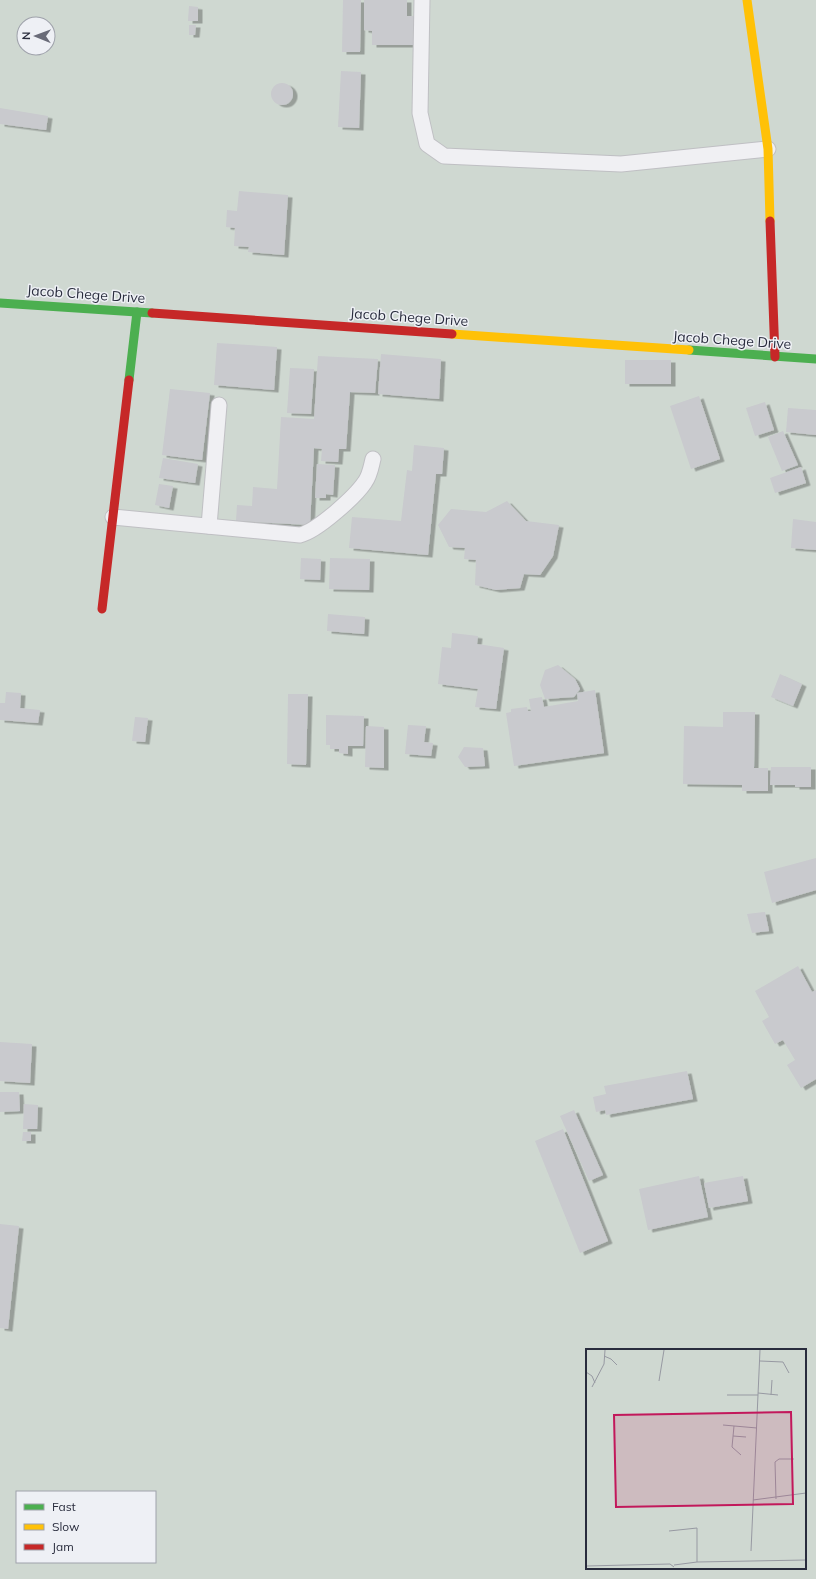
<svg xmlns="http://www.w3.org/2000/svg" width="816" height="1579" viewBox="0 0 816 1579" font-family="Mulish,sans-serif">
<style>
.green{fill:#cfd8d1;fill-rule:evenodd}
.building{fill:#c9cace;filter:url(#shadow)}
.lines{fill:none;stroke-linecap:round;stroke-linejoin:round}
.lane-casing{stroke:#bfbfc3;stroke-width:17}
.lane{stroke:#f0f0f3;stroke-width:15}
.fast{stroke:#4caf50;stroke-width:9}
.slow{stroke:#ffc107;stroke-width:9}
.jam{stroke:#c62828;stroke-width:9}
.labels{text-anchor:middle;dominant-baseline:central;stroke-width:3;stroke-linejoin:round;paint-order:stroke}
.street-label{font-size:14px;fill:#292c3d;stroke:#eef0f5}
.inset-road{fill:none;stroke:#9799a2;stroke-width:1}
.view{fill:#c2185b;fill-opacity:0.15;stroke:#c2185b;stroke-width:2}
.inset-edge{fill:none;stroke:#292c3d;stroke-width:2}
</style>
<defs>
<filter id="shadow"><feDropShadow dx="4.5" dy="2.5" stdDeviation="0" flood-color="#0004"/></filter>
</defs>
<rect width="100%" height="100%" fill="#e1e1e5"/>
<!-- green -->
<path class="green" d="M0 0H816V1579H0ZM24 24H48V48H24ZM587 1350H805V1568H587ZM17 1492H155V1562H17Z"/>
<!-- building -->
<g class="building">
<polygon points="343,0 361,0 360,52 342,52"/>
<polygon points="364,0 407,0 407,16 417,16 417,45 372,45 372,31 364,30"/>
<polygon points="189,6 198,7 198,21 188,21"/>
<polygon points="189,25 196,25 195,35 189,35"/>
<polygon points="341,71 361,72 359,128 338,127"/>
<circle cx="282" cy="94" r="11"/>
<polygon points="0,108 48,116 46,130 0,124"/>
<polygon points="239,191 288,195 284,255 248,252 249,247 234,246 235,228 226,227 227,210 237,211"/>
<polygon points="217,343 277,347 274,390 214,385"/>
<polygon points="381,354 441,359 439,399 378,394"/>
<polygon points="318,356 378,359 375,393 350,392 346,449 339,449 338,462 321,461 322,449 314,448 310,525 236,521 237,505 252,506 253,487 277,489 281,417 314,419"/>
<rect x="625" y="360" width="46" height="24"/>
<polygon points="290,368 314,369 311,414 287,413"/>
<polygon points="170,389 210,393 202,460 162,455"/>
<polygon points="699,396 720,459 691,469 670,406"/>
<polygon points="765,402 774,430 755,436 746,408"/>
<polygon points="788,408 816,410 816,435 786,432"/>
<polygon points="783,431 798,465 782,471 768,437"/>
<polygon points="414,445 444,448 442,474 436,474 428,555 349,548 352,517 401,521 407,470 412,471"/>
<polygon points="163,458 198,464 195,483 159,478"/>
<polygon points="317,464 335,465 333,495 326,494 326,498 315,498"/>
<polygon points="801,467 806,483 775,493 770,478"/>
<polygon points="159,484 173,486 169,508 155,505"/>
<polygon points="507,501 526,521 559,525 553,556 540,575 524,574 520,588 496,590 475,585 476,560 464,559 465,548 449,547 438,525 451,509 486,512"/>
<polygon points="793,519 816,522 816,550 791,548"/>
<polygon points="301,558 321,559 320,580 300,579"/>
<polygon points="330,558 370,559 369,590 329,589"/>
<polygon points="328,614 365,617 364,634 327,631"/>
<polygon points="452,633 478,636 477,644 504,648 496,709 475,707 478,689 438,684 442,647 451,648"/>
<polygon points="558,665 575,679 580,689 574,697 545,699 540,685 545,670"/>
<polygon points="780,674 802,684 793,706 771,697"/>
<polygon points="595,690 604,753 514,766 506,713 511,712 511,709 527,707 528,711 531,711 529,699 542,697 544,707 578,701 577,693"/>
<polygon points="6,692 21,693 20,708 40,710 38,723 0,720 0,703 5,703"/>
<polygon points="288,694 308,694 306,765 287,764"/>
<polygon points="723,712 755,712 754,768 768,768 768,791 742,791 742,785 683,784 684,726 723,727"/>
<polygon points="326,715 364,716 363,746 348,746 348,754 339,753 339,749 330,749 330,745 326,745"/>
<polygon points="135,717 148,718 145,742 132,741"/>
<polygon points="408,725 426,726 424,742 433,743 431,756 405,754"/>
<polygon points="366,726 384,727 384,768 365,767"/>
<polygon points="464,747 483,748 485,766 465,767 458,757"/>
<polygon points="771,767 811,767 811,787 795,787 795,785 770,785"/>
<polygon points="816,858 816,890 772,903 764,872"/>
<polygon points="765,912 769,931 752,933 747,914"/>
<polygon points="798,966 812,992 816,990 816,1079 801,1088 787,1065 795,1060 783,1040 775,1044 762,1021 769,1017 755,991"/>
<polygon points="0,1042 32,1044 30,1083 0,1081"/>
<polygon points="687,1071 693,1099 606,1115 605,1110 596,1112 593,1097 606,1094 604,1086"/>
<polygon points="0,1092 19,1092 20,1111 0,1112"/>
<polygon points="24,1104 38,1105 37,1129 23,1129"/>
<polygon points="574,1110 603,1175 589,1181 560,1116"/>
<polygon points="563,1129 608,1241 580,1253 535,1141"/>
<polygon points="23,1132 31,1132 31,1141 22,1141"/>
<polygon points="699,1176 708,1217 648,1230 639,1189"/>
<polygon points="743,1176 748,1201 709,1208 704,1183"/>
<polygon points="0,1224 19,1226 8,1329 0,1328"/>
</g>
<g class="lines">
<!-- lane casing -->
<g class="lane-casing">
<g id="lane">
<polyline points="422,0 420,113 427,144 444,156 621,164 768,149"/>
<path d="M113 517 300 535C317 531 355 497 365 482 370 475 371 467 373 459"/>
<polyline points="209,526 219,405"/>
</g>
</g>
<!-- lane -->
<use href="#lane" class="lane"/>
<!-- fast -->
<g class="fast">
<polyline points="0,303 152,313"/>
<polyline points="689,350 816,359"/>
<polyline points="129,380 137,312"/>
</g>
<!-- slow -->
<g class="slow">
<polyline points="747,0 768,149 770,221"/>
<polyline points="452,334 689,350"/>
</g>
<!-- jam -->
<g class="jam">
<polyline points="770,221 775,357"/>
<polyline points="152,313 452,334"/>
<polyline points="102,609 129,380"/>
</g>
</g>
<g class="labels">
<!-- street labels -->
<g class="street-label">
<text transform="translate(86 294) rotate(4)">Jacob Chege Drive</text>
<text transform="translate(409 317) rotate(4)">Jacob Chege Drive</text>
<text transform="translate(732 340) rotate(4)">Jacob Chege Drive</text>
</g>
</g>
<!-- overview -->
<g transform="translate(586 1349)">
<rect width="220" height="220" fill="#e1e1e5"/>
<path d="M0 1H220V219H0Z" fill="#cfd8d1"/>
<path class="inset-road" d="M18 7 25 10 31 16M174 12 197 13 203 24M0 23 6 27 9 34M73 32 78 1M6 38 18 15 19 1M172 44 192 46M141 46H172M185 46 186 31M137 76 171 79M148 77 146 98 155 106M147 87 160 88M190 150 189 113 193 110H208M167 151 220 144M83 182 111 179V213M165 202 174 1M88 216 111 213 220 211M0 217 84 215 88 218"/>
<path class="view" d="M205 63 207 155 30 158 28 66Z"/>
<rect width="220" height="220" class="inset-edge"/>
</g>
<!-- legend -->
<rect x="16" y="1491" width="140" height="72" fill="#eef0f5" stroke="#9fa2ab"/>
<rect x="24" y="1504" width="20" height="6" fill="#4caf50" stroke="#9fa2ab"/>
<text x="52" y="1511" font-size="12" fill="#292c3d">Fast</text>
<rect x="24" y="1524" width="20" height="6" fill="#ffc107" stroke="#9fa2ab"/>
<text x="52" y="1531" font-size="12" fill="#292c3d">Slow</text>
<rect x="24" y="1544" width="20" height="6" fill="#c62828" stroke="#9fa2ab"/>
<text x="52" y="1551" font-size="12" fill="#292c3d">Jam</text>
<!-- north arrow -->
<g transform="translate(36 36) rotate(271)"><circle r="19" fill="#eef0f5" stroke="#9fa2ab"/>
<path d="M0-3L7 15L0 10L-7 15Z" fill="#696b78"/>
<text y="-6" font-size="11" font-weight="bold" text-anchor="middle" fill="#292c3d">N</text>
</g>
</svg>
